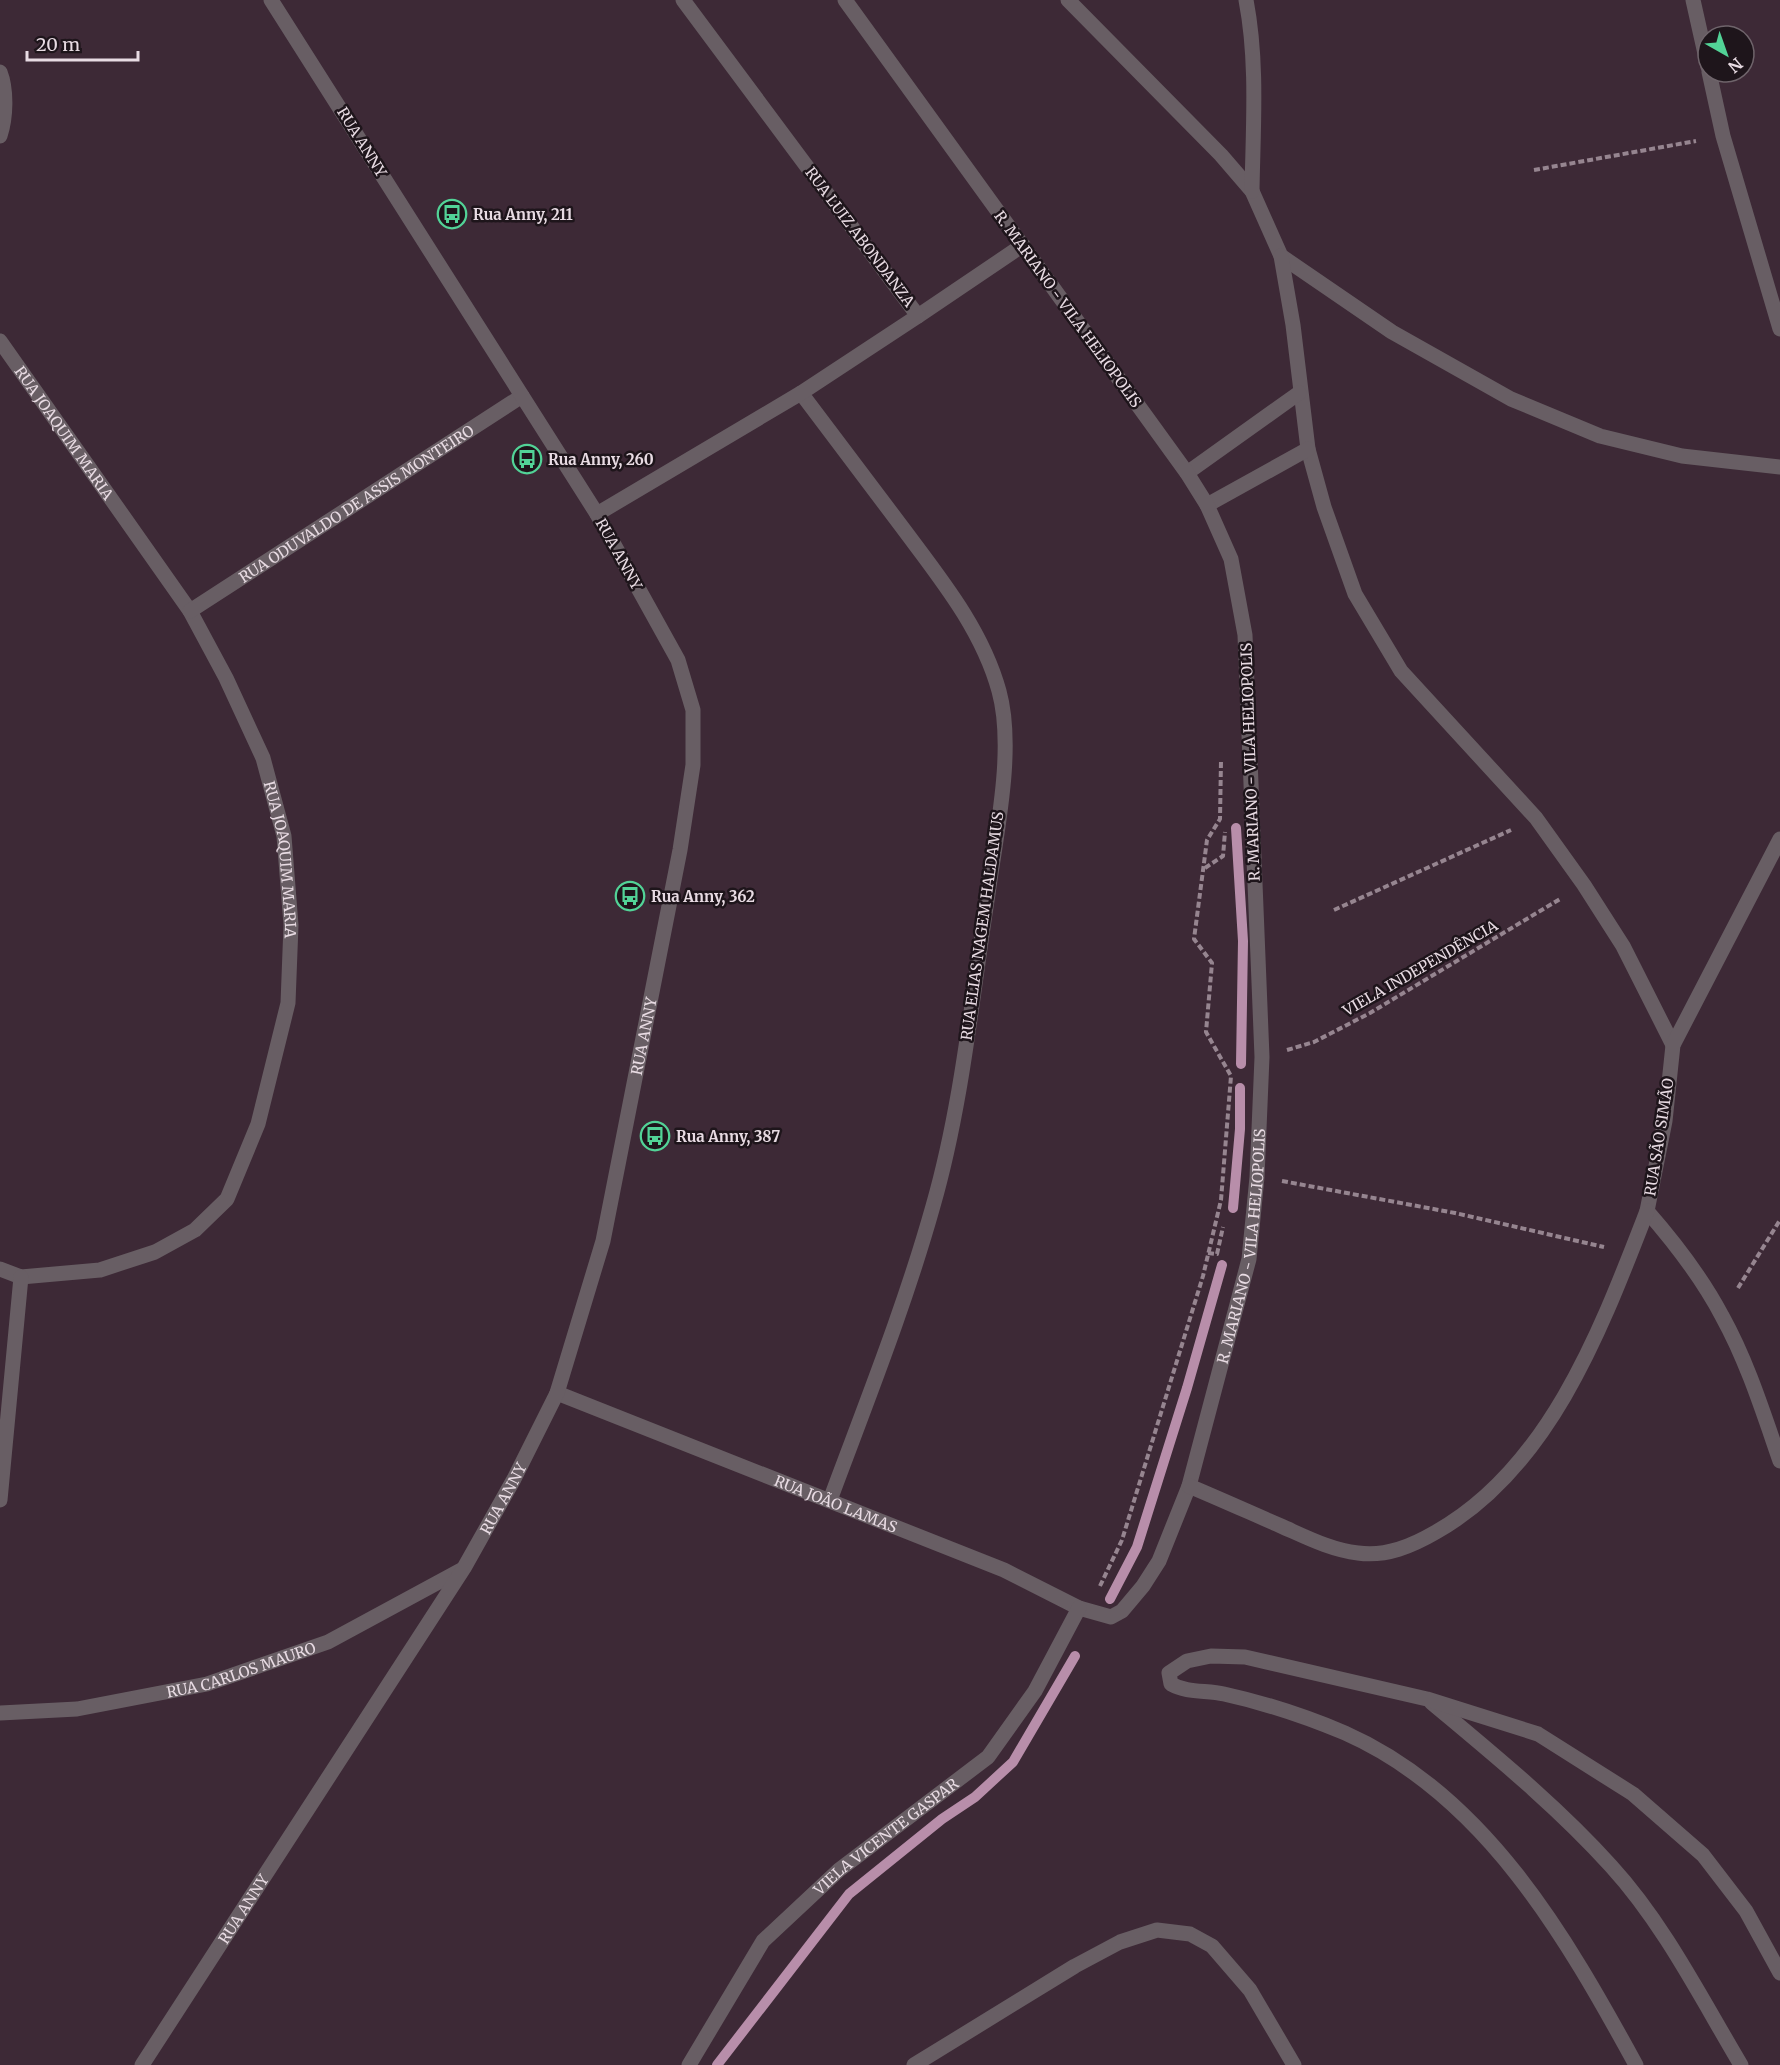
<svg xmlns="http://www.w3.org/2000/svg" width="1780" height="2065" viewBox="0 0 1780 2065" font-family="Merriweather,serif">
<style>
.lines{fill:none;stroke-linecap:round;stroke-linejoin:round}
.stream{stroke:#b88eaa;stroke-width:10}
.path{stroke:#968590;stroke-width:4;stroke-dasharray:6 3;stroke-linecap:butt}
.minor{stroke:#685e64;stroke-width:15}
.labels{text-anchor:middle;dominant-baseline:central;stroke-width:5;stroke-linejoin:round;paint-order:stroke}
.street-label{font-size:15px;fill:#e8dbe3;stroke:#1e151b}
.poi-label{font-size:15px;font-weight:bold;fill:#e8dbe3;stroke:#1e151b;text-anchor:start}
</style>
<rect width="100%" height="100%" fill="#3d2936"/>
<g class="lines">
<!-- stream -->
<g class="stream">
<polyline points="1236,828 1243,941 1241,1064"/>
<polyline points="1233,1208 1240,1129 1240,1088"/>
<polyline points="1110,1599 1137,1547 1187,1388 1222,1265"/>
<polyline points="717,2065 849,1894 942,1819 975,1797 1013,1762 1075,1656"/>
</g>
<!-- path -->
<g class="path">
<polyline points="1534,170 1696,141"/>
<polyline points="1205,868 1223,856 1225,832"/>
<polyline points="1334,910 1511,830"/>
<polyline points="1287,1050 1314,1042 1370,1013 1560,899"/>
<polyline points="1282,1181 1455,1213 1604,1247"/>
<polyline points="1208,1253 1217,1254 1223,1227"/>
<polyline points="1738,1288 1780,1220"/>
<polyline points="1100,1586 1122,1540 1203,1276 1221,1200 1231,1076 1206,1032 1212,963 1194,939 1207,840 1220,819 1221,761"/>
</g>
<!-- minor -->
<g class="minor">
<polyline points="1068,0 1221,155 1252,191 1281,256 1392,332 1511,399 1600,436 1682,456 1780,467"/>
<path d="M1246 0C1258 62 1253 128 1252 191"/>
<polyline points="1693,0 1708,67"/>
<path d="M0 72C7 90 6 118 0 136"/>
<polyline points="1709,72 1723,136 1780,329"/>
<polyline points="1281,256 1293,325 1308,449 1324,507 1355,594 1401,671 1536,818 1584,885 1623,946 1673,1045"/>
<polyline points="918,316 1023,245"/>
<path id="s1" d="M0 341 190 611 226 678 263 758 284 836 291 925 288 1003 258 1124 227 1199 195 1230 155 1252 100 1270 21 1277 0 1269"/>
<path d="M801 393C835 438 868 482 902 527 940 578 982 629 999 691 1015 749 996 834 988 894 972 997 962 1105 933 1206 905 1306 866 1403 830 1500"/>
<polyline points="1187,473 1299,393"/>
<polyline points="1207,505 1308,449"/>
<polyline points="597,514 801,393 918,316 683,0"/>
<path id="s2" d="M190 611 522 396"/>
<path d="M1780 839 1673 1045 1665 1121 1647 1211C1675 1243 1702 1278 1722 1316 1747 1361 1763 1412 1780 1461"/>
<path id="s3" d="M557 1393 1004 1570 1079 1608 1111 1617 1122 1611 1143 1586 1159 1561 1189 1486 1249 1259 1257 1177 1262 1057 1245 635 1231 559 1207 505 1187 473 845 0"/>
<path d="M1189 1486C1220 1499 1251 1513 1281 1526 1306 1537 1331 1550 1358 1553 1386 1557 1412 1546 1436 1532 1550 1468 1602 1327 1647 1211"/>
<polyline points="0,1500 21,1277"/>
<path d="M1432 1703C1494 1755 1557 1806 1611 1866 1664 1924 1701 1998 1741 2065"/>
<path id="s4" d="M0 1713 77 1709 207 1684 328 1642 461 1570"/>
<path id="s5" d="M142 2065 464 1568 514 1479 557 1393 603 1241 680 850 693 765V710L678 660 597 514 271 0"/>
<path id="s6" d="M689 2065 763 1941 839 1870 988 1757 1035 1691 1079 1608"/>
<polyline points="914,2065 1075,1966 1120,1942 1157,1930 1190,1934 1212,1946 1250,1990 1294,2065"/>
<path d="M1636 2065C1566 1937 1485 1795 1345 1733 1307 1717 1265 1703 1224 1694 1207 1690 1187 1693 1171 1684L1169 1673 1187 1661 1211 1656 1245 1657 1427 1699 1538 1734 1633 1794 1703 1855 1746 1911 1780 1973"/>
</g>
</g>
<!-- icons -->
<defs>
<g id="bus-ring" transform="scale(1.5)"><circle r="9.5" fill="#1e151b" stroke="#52d397" stroke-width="1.5"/><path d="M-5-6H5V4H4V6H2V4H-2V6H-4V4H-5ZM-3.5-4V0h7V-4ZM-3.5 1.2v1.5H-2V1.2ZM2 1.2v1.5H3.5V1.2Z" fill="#52d397"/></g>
</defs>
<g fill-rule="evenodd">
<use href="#bus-ring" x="452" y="214"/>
<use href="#bus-ring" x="527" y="459"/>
<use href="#bus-ring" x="630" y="896"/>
<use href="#bus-ring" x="655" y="1136"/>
</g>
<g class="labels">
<!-- street labels -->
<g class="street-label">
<text transform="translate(362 142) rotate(58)">RUA ANNY</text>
<text transform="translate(860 237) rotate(53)">RUA LUIZ ABONDANZA</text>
<text transform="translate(1068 309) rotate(54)">R. MARIANO - VILA HELIOPOLIS</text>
<text stroke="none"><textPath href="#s1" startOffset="112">RUA JOAQUIM MARIA</textPath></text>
<text stroke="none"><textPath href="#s2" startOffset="198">RUA ODUVALDO DE ASSIS MONTEIRO</textPath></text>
<text transform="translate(619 554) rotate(61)">RUA ANNY</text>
<text transform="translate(1250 762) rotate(-92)">R. MARIANO - VILA HELIOPOLIS</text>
<text stroke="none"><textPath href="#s1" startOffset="598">RUA JOAQUIM MARIA</textPath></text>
<text transform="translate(982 926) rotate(-82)">RUA ELIAS NAGEM HALDAMUS</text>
<text transform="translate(1420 968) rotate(-30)">VIELA INDEPENDÊNCIA</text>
<text stroke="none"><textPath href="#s5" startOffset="1158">RUA ANNY</textPath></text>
<text transform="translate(1659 1137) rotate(-81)">RUA SÃO SIMÃO</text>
<text stroke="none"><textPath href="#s3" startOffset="1000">R. MARIANO - VILA HELIOPOLIS</textPath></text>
<text stroke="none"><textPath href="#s5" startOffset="672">RUA ANNY</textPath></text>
<text stroke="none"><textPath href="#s3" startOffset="300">RUA JOÃO LAMAS</textPath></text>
<text stroke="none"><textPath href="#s4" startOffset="246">RUA CARLOS MAURO</textPath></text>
<text stroke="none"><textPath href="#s6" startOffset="306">VIELA VICENTE GASPAR</textPath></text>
<text stroke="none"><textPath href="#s5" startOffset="186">RUA ANNY</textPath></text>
</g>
<!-- poi labels -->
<g class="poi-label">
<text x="473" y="214">Rua Anny, 211</text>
<text x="548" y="459">Rua Anny, 260</text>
<text x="651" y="896">Rua Anny, 362</text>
<text x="676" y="1136">Rua Anny, 387</text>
</g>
</g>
<!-- north arrow -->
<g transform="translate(1726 54) rotate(140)"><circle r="28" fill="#1e151b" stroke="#6f646b" stroke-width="1.5"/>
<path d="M0-4.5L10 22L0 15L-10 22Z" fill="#52d397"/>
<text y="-9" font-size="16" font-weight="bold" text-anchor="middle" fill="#e8dbe3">N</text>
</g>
<!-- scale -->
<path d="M27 51v9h111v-9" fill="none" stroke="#e8dbe3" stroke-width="3"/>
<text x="36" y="51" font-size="18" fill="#e8dbe3" stroke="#1e151b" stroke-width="4.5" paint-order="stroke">20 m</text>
</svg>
